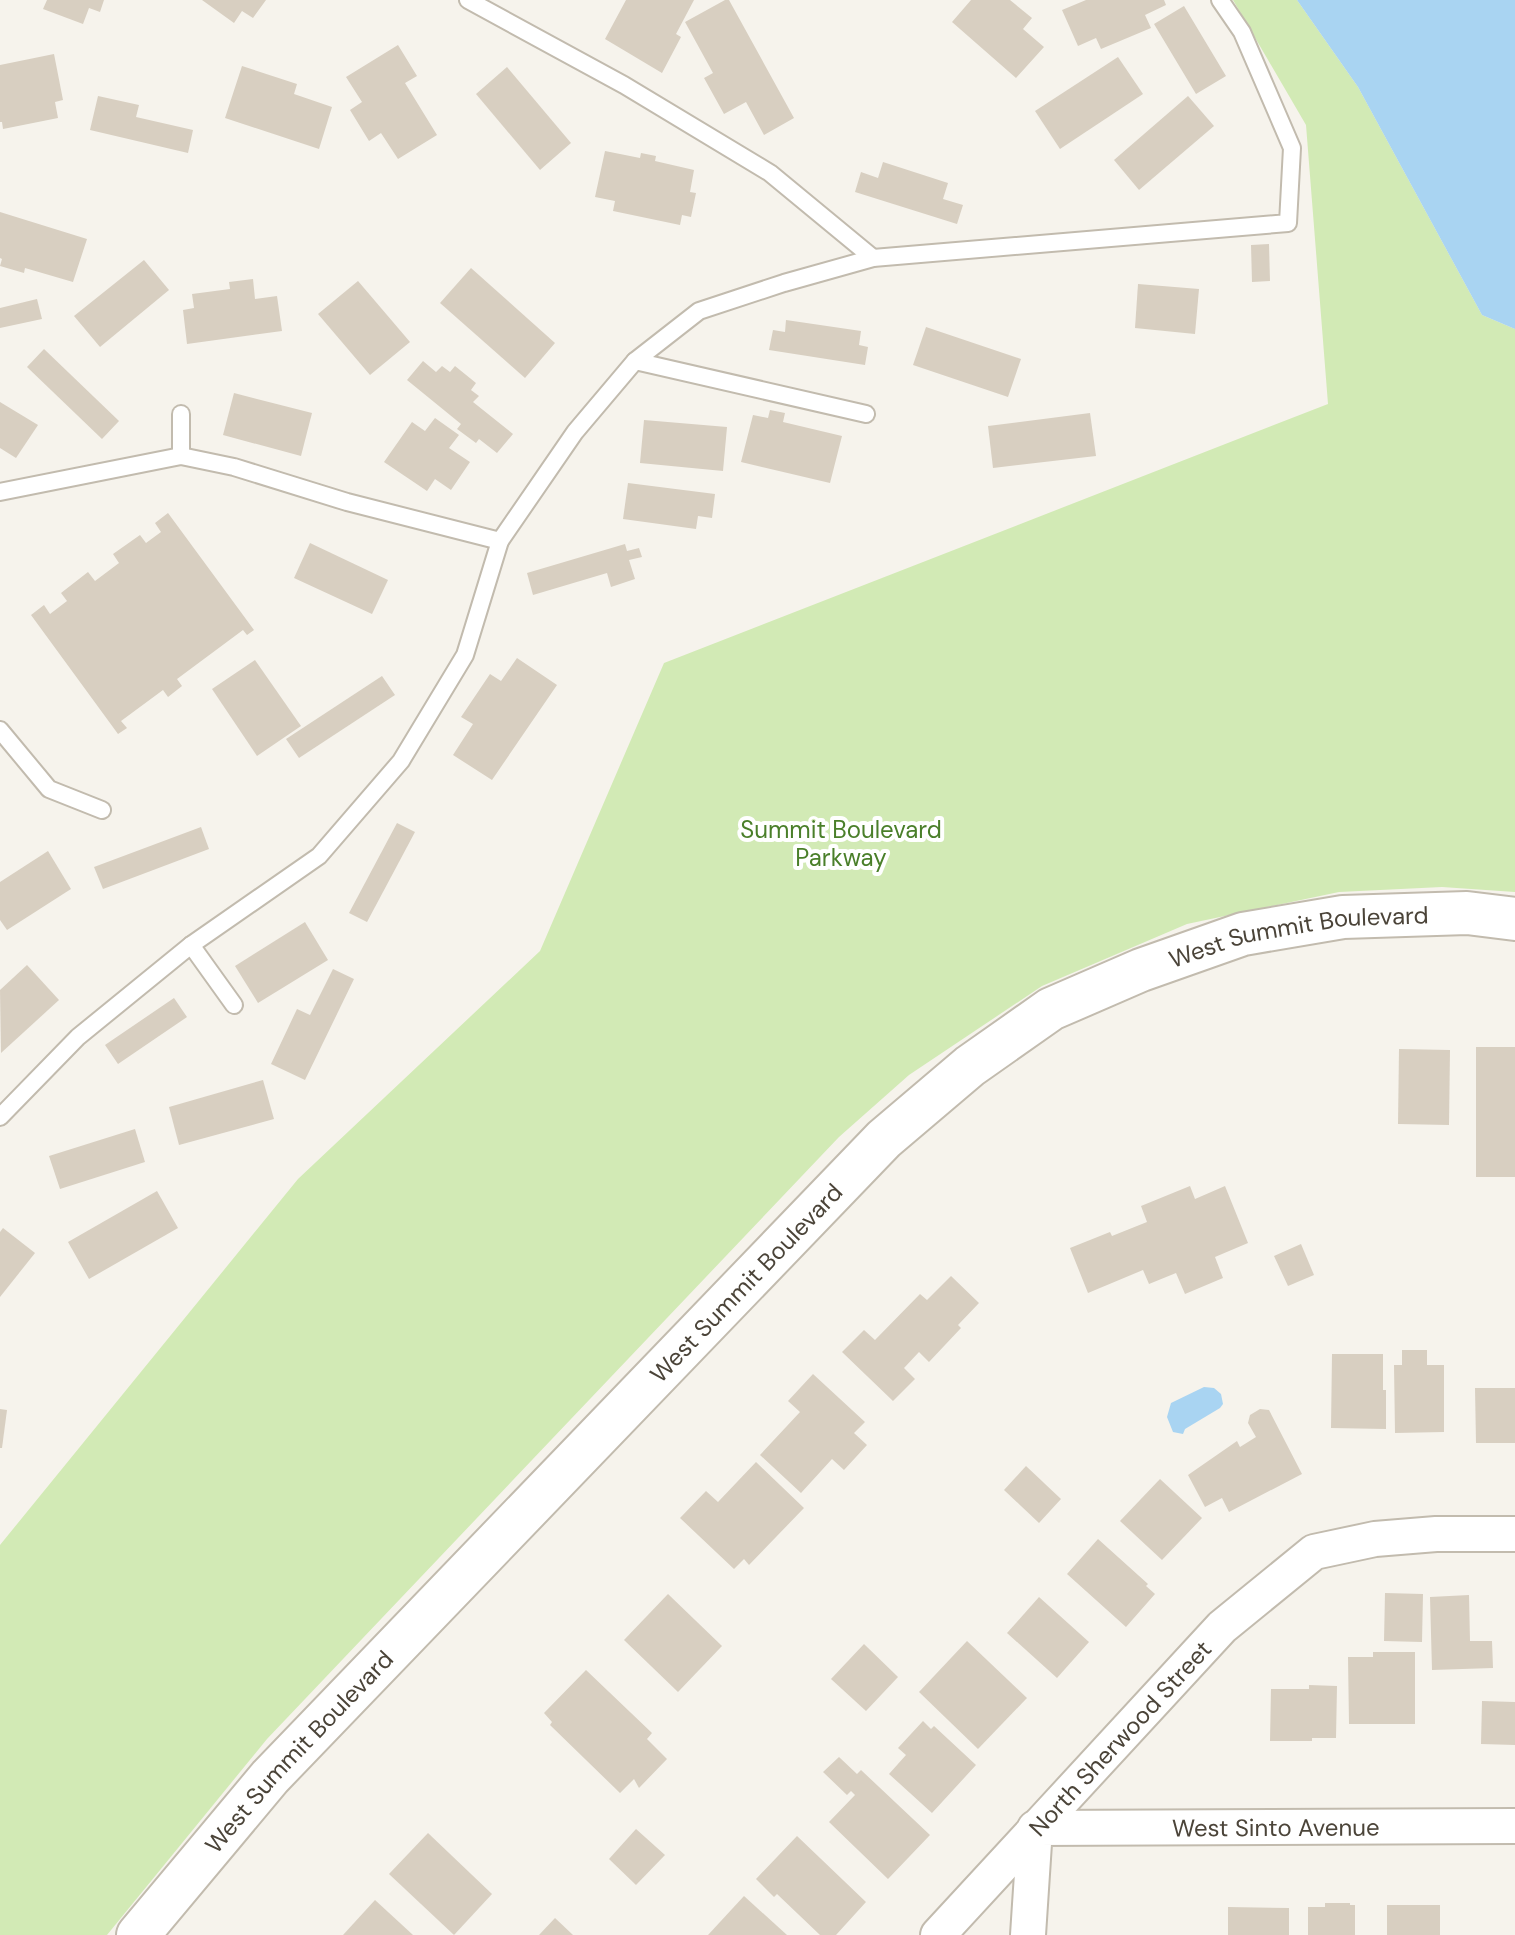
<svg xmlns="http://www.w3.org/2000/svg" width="1515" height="1935" viewBox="0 0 1515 1935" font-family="'DM Sans',sans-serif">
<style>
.green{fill:#d2eab5}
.water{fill:#a9d4f2}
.building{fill:#d8cfc1}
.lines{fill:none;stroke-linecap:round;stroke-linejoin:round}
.service-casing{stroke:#c2bbae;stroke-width:20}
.minor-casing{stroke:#c2bbae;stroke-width:38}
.tertiary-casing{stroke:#c2bbae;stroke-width:46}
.service{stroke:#fff;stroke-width:16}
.minor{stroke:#fff;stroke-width:34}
.tertiary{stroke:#fff;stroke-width:42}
.labels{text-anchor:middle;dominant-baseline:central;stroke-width:8;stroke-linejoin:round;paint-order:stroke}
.park-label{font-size:24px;fill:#4a7f2a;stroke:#fff}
.street-label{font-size:24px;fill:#4b4439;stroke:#fff}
</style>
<rect width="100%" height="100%" fill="#f6f3ec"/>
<!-- green -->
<polygon class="green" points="1233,0 1297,0 1358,87 1482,315 1515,329 1515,892 1442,887 1339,892 1187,924 1042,986 909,1075 839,1137 267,1739 107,1935 0,1935 0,1545 298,1179 540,951 664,663 1328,404 1306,125"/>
<!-- water -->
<g class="water">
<polygon points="1297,0 1515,0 1515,329 1482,315 1358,87"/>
<polygon points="1204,1387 1214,1388 1221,1394 1223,1404 1220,1408 1185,1429 1183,1434 1173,1432 1167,1417 1171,1403"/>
</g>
<!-- building -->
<g class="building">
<polygon points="47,0 104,0 100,12 89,8 83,24 43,9"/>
<polygon points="202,0 266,0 253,18 242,11 234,23"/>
<polygon points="626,0 694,0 676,34 681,37 662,73 605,39"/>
<polygon points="725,0 729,0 794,118 764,135 746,102 724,114 704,78 713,73 685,22"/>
<polygon points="971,0 1010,0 1032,18 1023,29 1044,47 1016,78 952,22"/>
<polygon points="1086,0 1164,0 1166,5 1145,15 1151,28 1101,49 1096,38 1078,46 1062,10"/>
<polygon points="1184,6 1226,76 1196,94 1154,24"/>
<polygon points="398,45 417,76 405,83 437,135 398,159 381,133 369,141 350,110 362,102 346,77"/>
<polygon points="54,54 63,100 55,102 58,118 3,129 2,122 0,122 0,65"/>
<polygon points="1118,57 1143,94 1060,149 1035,111"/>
<polygon points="242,66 297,84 294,94 332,107 319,149 225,118"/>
<polygon points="507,67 571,143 540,170 476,94"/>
<polygon points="98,96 139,105 136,117 193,130 188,153 90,130"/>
<polygon points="1188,96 1214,126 1139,190 1114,160"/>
<polygon points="605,151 640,158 641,153 656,156 655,161 694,170 690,192 696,193 691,217 682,215 680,225 613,211 615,201 595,197"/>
<polygon points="883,162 948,183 943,199 963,205 957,224 855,192 861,172 878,178"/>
<polygon points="0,212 87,239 73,282 25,268 24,273 0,266 2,259 0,258"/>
<polygon points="1269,244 1270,281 1252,282 1251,245"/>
<polygon points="144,260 169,290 100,347 74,316"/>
<polygon points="471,268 555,343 525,378 440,303"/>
<polygon points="253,279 255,299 277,296 282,331 187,344 183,310 194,308 192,294 230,289 229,282"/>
<polygon points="358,281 410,342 370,375 318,314"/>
<polygon points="1138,284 1199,289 1195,334 1135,328"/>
<polygon points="37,299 42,319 0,328 0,308"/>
<polygon points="786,320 861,331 859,345 868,347 865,365 769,350 773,330 785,332"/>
<polygon points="926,327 1021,359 1008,397 913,365"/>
<polygon points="44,349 119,421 102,439 27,367"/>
<polygon points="423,361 436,372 442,366 450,372 455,366 476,383 471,390 479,396 473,402 513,434 497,453 479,439 476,443 457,429 461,424 407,380"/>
<polygon points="234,393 312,413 301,456 223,435"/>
<polygon points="0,402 38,425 16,458 0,448"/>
<polygon points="770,410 785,413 783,422 842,436 830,483 741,462 753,415 768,418"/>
<polygon points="1090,413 1096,456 993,468 988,426"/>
<polygon points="435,418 459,435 449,448 470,462 451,490 435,479 427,491 384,462 412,422 425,431"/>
<polygon points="644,420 727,427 723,471 640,463"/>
<polygon points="628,483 715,494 712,518 698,516 696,529 623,519"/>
<polygon points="168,513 254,630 247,635 243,630 177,679 182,686 168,697 163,690 121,721 127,728 118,734 31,615 44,605 50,614 67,601 61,593 88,572 95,581 119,563 113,554 140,535 146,543 161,532 155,523"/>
<polygon points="310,543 388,580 372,614 294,578"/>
<polygon points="625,544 627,551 639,548 642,557 629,560 635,579 611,587 607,573 533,595 527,573"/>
<polygon points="517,658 557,685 492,780 453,755 473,724 461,717 490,674 501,681"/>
<polygon points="255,660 301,726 257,756 212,689"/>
<polygon points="382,676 395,695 299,758 286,739"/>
<polygon points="397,823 415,832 367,922 349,913"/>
<polygon points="201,827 209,849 103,889 94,867"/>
<polygon points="48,851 71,889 7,930 0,920 0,882"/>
<polygon points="305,922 328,960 258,1003 235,966"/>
<polygon points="27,965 59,1000 1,1053 0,990"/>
<polygon points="333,969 354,979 305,1080 271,1064 297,1009 310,1015"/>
<polygon points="174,998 187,1017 118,1064 105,1045"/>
<rect x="1476" y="1047" width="39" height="130"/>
<polygon points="1399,1049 1450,1050 1449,1125 1398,1124"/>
<polygon points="263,1080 274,1119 179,1145 169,1107"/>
<polygon points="135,1129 145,1162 60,1189 49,1156"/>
<polygon points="1190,1186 1195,1199 1225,1186 1248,1243 1215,1257 1223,1278 1185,1294 1176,1273 1149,1284 1143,1270 1088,1293 1070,1248 1110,1232 1112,1236 1147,1222 1141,1206"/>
<polygon points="157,1191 178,1228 89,1279 68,1242"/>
<polygon points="3,1228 35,1253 0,1297 0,1232"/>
<polygon points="1301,1244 1314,1275 1288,1286 1274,1256"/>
<polygon points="951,1276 979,1303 958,1325 961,1328 929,1362 919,1352 904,1368 915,1379 893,1401 842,1352 864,1330 875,1340 920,1294 927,1300"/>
<polygon points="1402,1350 1427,1350 1427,1365 1444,1365 1444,1432 1395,1433 1394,1365 1402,1365"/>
<polygon points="1332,1354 1383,1354 1383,1390 1386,1390 1386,1429 1331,1428"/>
<polygon points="813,1374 865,1422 854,1433 867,1445 844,1470 832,1459 801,1493 760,1455 800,1412 788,1401"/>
<polygon points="1475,1388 1515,1388 1515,1443 1476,1443"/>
<polygon points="0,1409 7,1410 2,1448 0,1448"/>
<polygon points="1260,1409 1269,1410 1302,1474 1229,1512 1222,1498 1205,1507 1188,1475 1237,1441 1240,1447 1256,1437 1248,1423 1250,1415"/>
<polygon points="756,1462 804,1508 749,1565 744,1559 734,1569 680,1518 706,1491 718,1502"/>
<polygon points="1026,1466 1061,1499 1039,1523 1004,1490"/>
<polygon points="1160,1479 1202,1518 1162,1560 1120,1521"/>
<polygon points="1098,1539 1148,1584 1146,1586 1155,1594 1126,1627 1067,1574"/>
<polygon points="1385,1593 1423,1594 1422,1642 1384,1641"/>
<polygon points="668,1594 722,1646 678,1692 624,1640"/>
<polygon points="1469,1595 1470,1641 1492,1641 1493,1668 1432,1670 1430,1597"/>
<polygon points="1039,1597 1089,1642 1057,1678 1007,1633"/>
<polygon points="967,1641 1027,1698 978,1749 919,1692"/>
<polygon points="864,1644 898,1677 866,1711 831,1679"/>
<polygon points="1373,1652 1415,1652 1415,1724 1349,1724 1348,1657 1373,1657"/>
<polygon points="586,1670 652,1733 647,1739 667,1759 639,1788 634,1779 620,1793 550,1725 552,1722 544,1713"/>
<polygon points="1309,1685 1337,1686 1336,1738 1312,1738 1312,1741 1270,1741 1271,1689 1309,1689"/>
<polygon points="1482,1701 1515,1702 1515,1745 1481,1744"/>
<polygon points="923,1721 931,1729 934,1726 976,1765 932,1813 889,1774 906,1755 898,1748"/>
<polygon points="839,1757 857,1774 861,1770 930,1835 888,1879 829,1822 855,1795 851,1791 847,1795 823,1772"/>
<polygon points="636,1829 665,1855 636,1885 609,1859"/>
<polygon points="428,1833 492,1894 454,1935 389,1874"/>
<polygon points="797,1836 866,1902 836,1935 820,1935 777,1894 774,1897 756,1879"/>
<polygon points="744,1896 787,1935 708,1935"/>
<polygon points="375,1900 413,1935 343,1935"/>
<polygon points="1325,1903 1350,1903 1350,1905 1355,1905 1355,1935 1308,1935 1308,1907 1325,1907"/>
<rect x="1387" y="1905" width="53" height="30"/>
<polygon points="1228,1907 1289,1908 1289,1935 1228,1935"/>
<polygon points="555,1918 573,1935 539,1935"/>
</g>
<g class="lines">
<!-- service casing -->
<g class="service-casing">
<g id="service">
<polyline points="468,0 624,85 770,173 873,258"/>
<polyline points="635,361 699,311 784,283 873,258 1288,223 1292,148 1242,32 1220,0"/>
<polyline points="181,414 181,456"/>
<polyline points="0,492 181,456 234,467 347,502 500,541 575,432 635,361 866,414"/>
<polyline points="0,730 49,789 102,810"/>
<polyline points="191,945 234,1005"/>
<polyline points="0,1117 78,1037 191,945 319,856 401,761 465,655 500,541"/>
</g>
</g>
<!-- minor casing -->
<g class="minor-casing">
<g id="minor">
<path id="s1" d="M938 1935 1222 1627 1314 1552 1375 1539 1436 1534H1515"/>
<path id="s2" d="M1028 1935 1035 1828 1515 1826"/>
</g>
</g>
<!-- tertiary casing -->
<g class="tertiary-casing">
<g id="tertiary">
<path id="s3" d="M138 1935 270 1777 884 1139 970 1066 1051 1009 1141 970 1243 934 1343 917 1467 913 1515 919"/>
</g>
</g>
<!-- service -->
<use href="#service" class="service"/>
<!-- minor -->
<use href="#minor" class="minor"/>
<!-- tertiary -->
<use href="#tertiary" class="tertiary"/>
</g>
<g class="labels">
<!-- park labels -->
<g class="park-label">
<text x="841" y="829">Summit Boulevard<tspan x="841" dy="28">Parkway</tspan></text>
</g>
<!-- street labels -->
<g class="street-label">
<text stroke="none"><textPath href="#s3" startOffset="1564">West Summit Boulevard</textPath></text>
<text stroke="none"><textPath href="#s3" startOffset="892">West Summit Boulevard</textPath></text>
<text stroke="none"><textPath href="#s1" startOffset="268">North Sherwood Street</textPath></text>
<text stroke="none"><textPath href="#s3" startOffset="244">West Summit Boulevard</textPath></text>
<text stroke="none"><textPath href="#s2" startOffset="348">West Sinto Avenue</textPath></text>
</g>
</g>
</svg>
